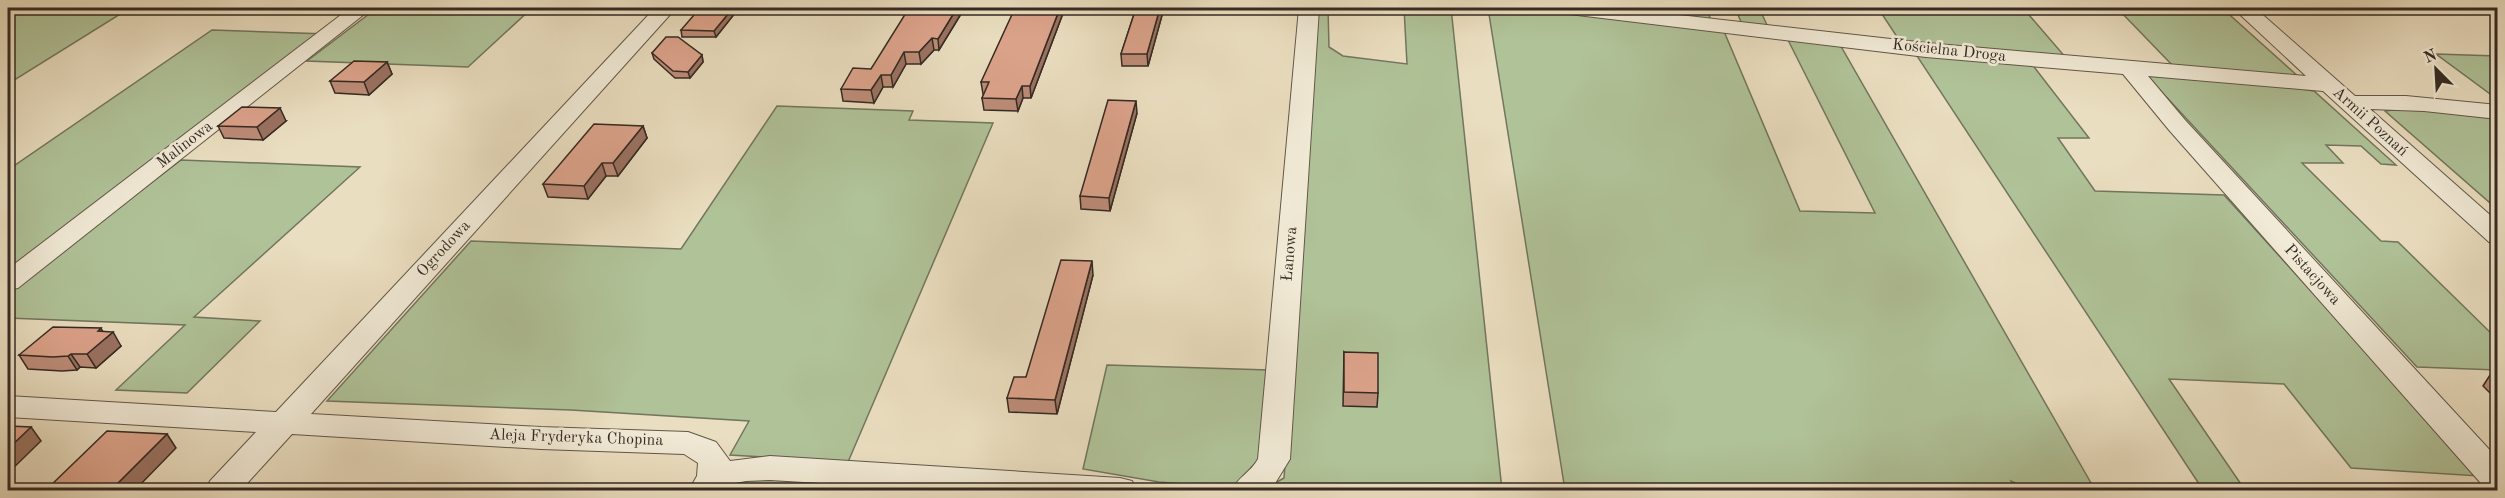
<svg xmlns="http://www.w3.org/2000/svg" width="2505" height="498" viewBox="0 0 2505 498" font-family="'Old Standard TT',serif">
<style>
.green{fill:#b0c298;stroke:#72765e;stroke-width:1.5}
.lines{fill:none;stroke-linecap:round;stroke-linejoin:round}
.minor-casing{stroke:#62574a;stroke-width:2}
.minor{fill:#f1ead6;fill-rule:evenodd}
.wall{fill:#bd8c78;stroke:#352a23;stroke-width:1.5}
.shaded-wall{fill:#9a7261;stroke:#352a23;stroke-width:1.5}
.building{fill:#dca38b;stroke:#352a23;stroke-width:1.5}
.labels{text-anchor:middle;dominant-baseline:central;stroke-width:5;stroke-linejoin:round;paint-order:stroke}
.street-label{font-size:16px;fill:#352a23;stroke:#f1ead6}
</style>
<rect width="100%" height="100%" fill="#eadec0"/>
<filter id="stains"><feTurbulence type="fractalNoise" baseFrequency=".00333" numOctaves="4"/><feColorMatrix values="0 0 0 0 .2 0 0 0 0 .09 0 0 0 0 .02 0 0 0 .5 -.17"/></filter>
<radialGradient id="worn" r=".72"><stop offset=".6" stop-color="#630" stop-opacity="0"/><stop offset="1" stop-color="#630" stop-opacity=".3"/></radialGradient>
<!-- green -->
<g class="green">
<polygon points="8,8 130,8 8,84"/>
<polygon points="377,8 532,8 468,67 307,61"/>
<polygon points="1318,8 1328,8 1329,47 1343,56 1407,64 1404,8 1451,8 1502,490 1266,490 1266,488 1284,478"/>
<polygon points="1488,8 1543,8 1723,29 1800,211 1875,213 1786,36 1839,43 2095,490 2032,490 2011,481 2016,490 1565,490"/>
<polygon points="1668,8 1706,8 1711,20 1671,16"/>
<polygon points="1735,8 1759,8 1768,27 1742,24"/>
<polygon points="1878,8 2023,8 2067,59 1901,43"/>
<polygon points="2117,8 2222,8 2300,78 2175,68"/>
<polygon points="212,30 326,34 8,277 8,170"/>
<polygon points="1915,53 2031,63 2089,138 2058,138 2095,191 2224,195 2479,476 2351,468 2284,384 2169,379 2245,490 2203,490"/>
<polygon points="2436,54 2497,56 2497,99"/>
<polygon points="2145,74 2273,84 2314,91 2396,165 2381,164 2361,146 2326,145 2343,163 2302,163 2381,241 2398,242 2497,339 2497,370 2417,367"/>
<polygon points="777,106 913,111 909,120 993,123 848,462 730,455 749,421 571,410 327,401 471,241 681,249"/>
<polygon points="2408,108 2497,119 2497,209 2385,111"/>
<polygon points="181,160 360,167 194,317 260,321 187,393 116,390 185,325 8,318 8,292"/>
<polygon points="1107,365 1269,370 1259,469 1235,488 1159,482 1083,469"/>
<polygon points="746,477 840,479 835,490 716,490"/>
</g>
<g class="lines">
<!-- minor casing -->
<g class="minor-casing">
<g id="minor">
<polygon points="350,8 372,8 18,288 8,290 8,269"/>
<polygon points="655,8 676,8 311,414 541,427 688,432 716,442 730,461 770,456 1120,478 1132,481 1136,490 938,490 770,480 746,481 724,485 721,490 689,490 697,476 698,463 684,454 541,449 292,434 241,490 206,490 210,481 256,432 8,417 8,396 276,412"/>
<path d="M1299 8H1319L1290 459 1271 490H1232C1237 478 1251 472 1258 459Z"/>
<polygon points="1559,8 1618,8 1926,43 2306,76 2233,8 2255,8 2355,96 2406,96 2498,105 2498,119 2424,111 2370,109 2498,222 2498,244 2489,242 2323,91 2148,76 2185,120 2498,459 2498,490 2486,489 2169,130 2123,74 1926,57 1569,14 1562,12"/>
</g>
</g>
<!-- minor -->
<use href="#minor" class="minor"/>
</g>
<!-- wall -->
<g class="wall">
<polygon points="250,8 292,8 285,13 252,12"/>
<polygon points="917,8 964,8 964,9 939,50 934,50 921,64 906,64 893,87 883,87 874,103 843,101 841,89 871,69"/>
<polygon points="1065,8 1031,98 1023,98 1018,111 984,110 982,98 984,94 983,94 981,82"/>
<polygon points="1136,8 1164,8 1148,66 1122,66 1121,54"/>
<polygon points="735,13 716,37 682,37 681,30"/>
<polygon points="652,53 702,55 703,62 690,78 675,78 654,59"/>
<polygon points="387,62 392,74 369,95 335,93 330,81"/>
<polygon points="1137,113 1110,211 1081,209 1080,196"/>
<polygon points="286,121 263,140 224,138 218,126"/>
<polygon points="643,126 647,138 618,176 606,176 588,199 548,197 543,184"/>
<polygon points="1093,275 1057,414 1009,412 1007,398 1026,377"/>
<polygon points="103,332 121,346 96,368 80,367 77,370 62,371 28,369 19,355"/>
<polygon points="1344,352 1378,393 1377,407 1343,406"/>
<polygon points="2492,372 2498,372 2498,401 2483,386"/>
</g>
<!-- shaded-wall -->
<g class="shaded-wall">
<polygon points="282,8 292,8 285,13"/>
<polygon points="733,8 734,8 735,13 716,37 714,31"/>
<polygon points="957,8 964,8 964,9 939,50 938,39"/>
<polygon points="1060,8 1065,8 1031,98 1030,86"/>
<polygon points="1160,8 1164,8 1148,66 1147,54"/>
<polygon points="932,38 934,50 921,64 919,52"/>
<polygon points="904,52 906,64 893,87 891,75"/>
<polygon points="702,55 703,62 690,78 688,72"/>
<polygon points="387,62 392,74 369,95 364,82"/>
<polygon points="881,75 883,87 874,103 871,90"/>
<polygon points="1022,86 1023,98 1018,111 1016,99"/>
<polygon points="1136,101 1137,113 1110,211 1109,198"/>
<polygon points="280,108 286,121 263,140 257,127"/>
<polygon points="643,126 647,138 618,176 613,163"/>
<polygon points="602,163 606,176 588,199 584,186"/>
<polygon points="1092,261 1093,275 1057,414 1055,400"/>
<polygon points="101,328 106,338 113,332 121,346 96,368 87,354 98,331"/>
<polygon points="71,354 80,367 77,370 68,356"/>
<polygon points="31,427 41,441 8,473 8,449"/>
<polygon points="167,434 176,448 135,490 111,490"/>
</g>
<!-- building -->
<g class="building">
<polygon points="700,8 733,8 714,31 681,30"/>
<polygon points="909,8 914,8 916,9 917,8 957,8 938,39 932,38 919,52 904,52 891,75 881,75 871,90 841,89 853,68 871,69"/>
<polygon points="1015,8 1060,8 1030,86 1022,86 1016,99 982,98 989,82 981,82"/>
<polygon points="1136,8 1160,8 1147,54 1121,54"/>
<polygon points="666,37 678,37 702,55 688,72 673,71 652,53"/>
<polygon points="354,61 387,62 364,82 330,81"/>
<polygon points="1108,100 1136,101 1109,198 1080,196"/>
<polygon points="242,107 280,108 257,127 218,126"/>
<polygon points="594,124 643,126 613,163 602,163 584,186 543,184"/>
<polygon points="1061,260 1092,261 1055,400 1007,398 1014,377 1026,377"/>
<polygon points="53,327 101,328 98,331 113,332 87,354 71,354 68,356 53,357 19,355"/>
<polygon points="1344,352 1378,353 1378,393 1344,392"/>
<polygon points="2492,372 2498,372 2498,377"/>
<polygon points="8,426 31,427 8,449"/>
<polygon points="107,431 167,434 111,490 46,490"/>
<polygon points="407,487 448,488 446,490 404,490"/>
</g>
<g class="labels">
<!-- street labels -->
<g class="street-label">
<text transform="translate(1949 51) rotate(6)">Kościelna Droga</text>
<text transform="translate(2370 122) rotate(42)">Armii Poznań</text>
<text transform="translate(185 145) rotate(-38)">Malinowa</text>
<text transform="translate(444 249) rotate(-47)">Ogrodowa</text>
<text transform="translate(1290 254) rotate(-85)">Łanowa</text>
<text transform="translate(2312 275) rotate(48)">Pistacjowa</text>
<text transform="translate(576 438) rotate(2)">Aleja Fryderyka Chopina</text>
</g>
</g>
<!-- margin -->
<rect width="2505" height="498" fill="none" stroke="#eadec0" stroke-width="30"/>
<rect x="9" y="9" width="2487" height="480" fill="none" stroke="#352a23" stroke-width="3"/>
<rect x="15" y="15" width="2475" height="468" fill="none" stroke="#352a23" stroke-width="1.5"/>
<!-- north arrow -->
<g transform="translate(2436 69) rotate(336)" stroke="#f1ead6" stroke-width="4.5" paint-order="stroke">
<path d="M0-4.5L10 22L0 15L-10 22Z" fill="#352a23"/>
<text y="-9" font-size="16" font-weight="bold" text-anchor="middle" fill="#352a23">N</text>
</g>
<rect width="100%" height="100%" filter="url(#stains)"/>
<rect width="100%" height="100%" fill="url(#worn)"/>
</svg>
